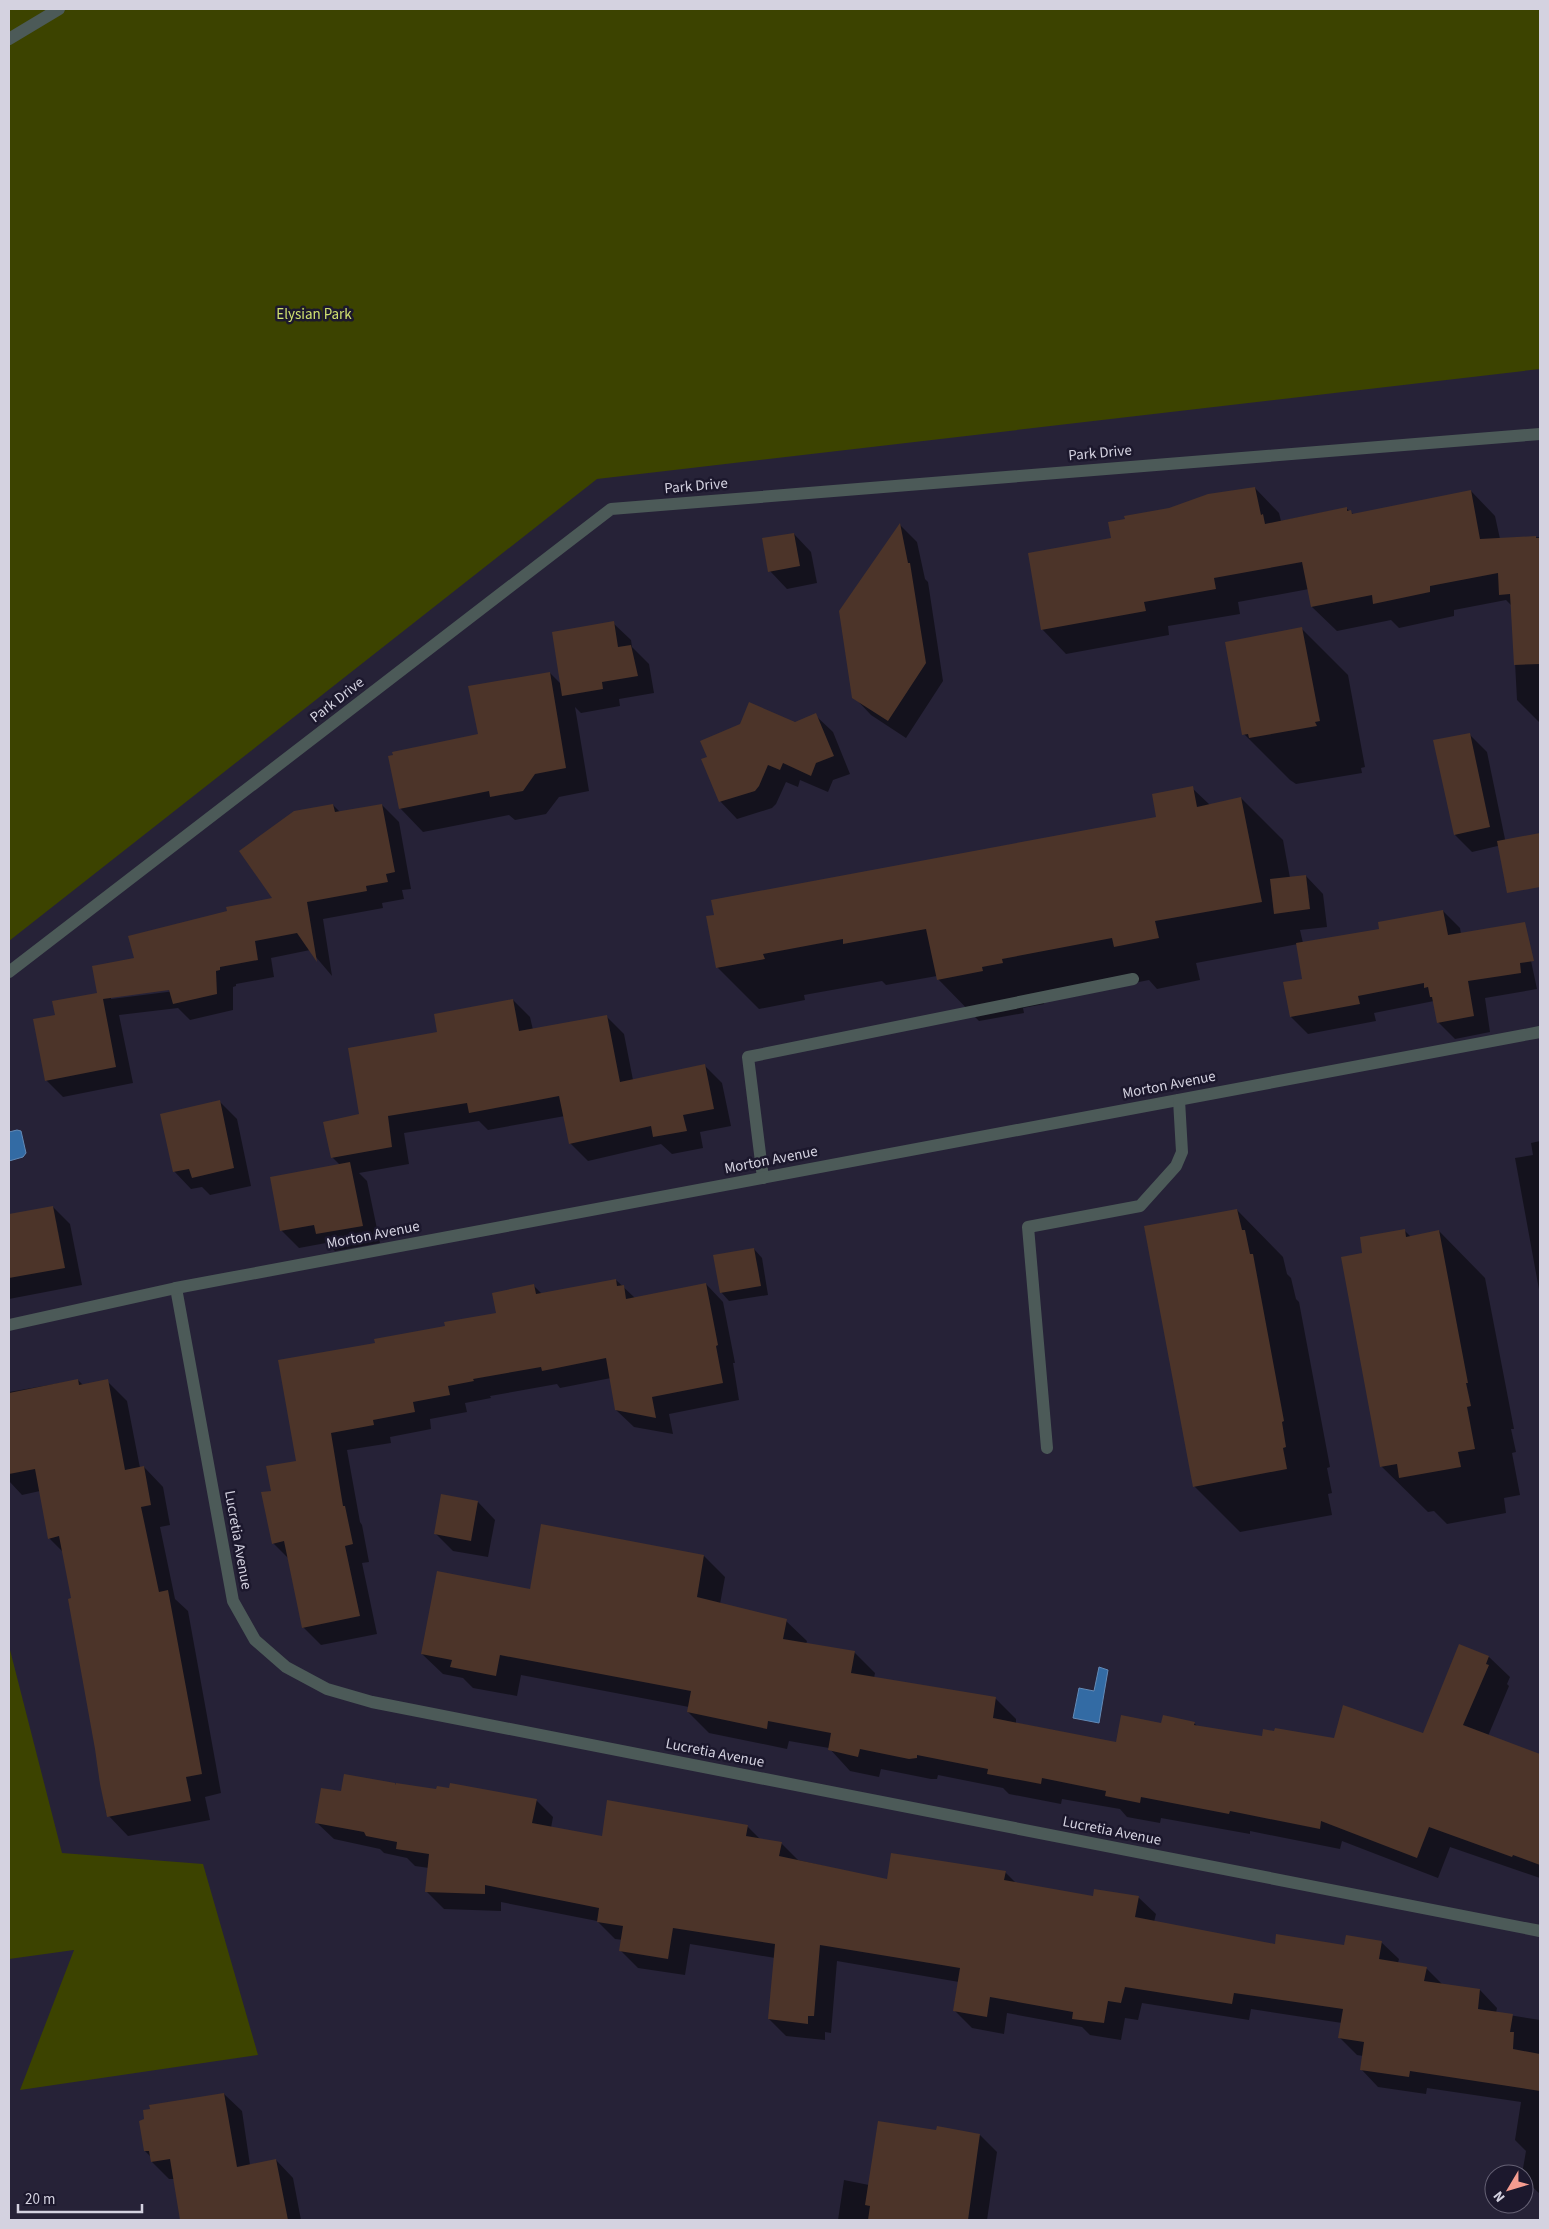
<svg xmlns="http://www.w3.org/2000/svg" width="1549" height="2229" viewBox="0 0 1549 2229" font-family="'Source Sans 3',sans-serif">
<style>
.green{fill:#3c4300}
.water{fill:#336ba4;stroke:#638ab6}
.shadow{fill:#0007;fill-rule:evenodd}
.building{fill:#4c3429}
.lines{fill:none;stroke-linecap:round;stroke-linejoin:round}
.minor{stroke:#4c5a58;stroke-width:12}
.labels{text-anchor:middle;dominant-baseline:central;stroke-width:5;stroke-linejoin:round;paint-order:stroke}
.park-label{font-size:15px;fill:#d0e070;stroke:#1c182d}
.street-label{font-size:15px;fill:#d4d2e0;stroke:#1c182d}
</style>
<rect width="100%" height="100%" fill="#262237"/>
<!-- green -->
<g class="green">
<polygon points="9,9 1540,9 1540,369 597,479 9,941"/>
<polygon points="9,1646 62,1853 203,1864 258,2055 20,2090 74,1950 9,1959"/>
</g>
<!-- water -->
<g class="water">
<polygon points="17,1130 21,1131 26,1153 23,1157 9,1161 9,1132"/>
<polygon points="1099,1667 1108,1670 1099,1723 1073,1718 1079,1688 1094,1691"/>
</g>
<!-- shadow -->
<g class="shadow">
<polygon points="1255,488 1279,513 1281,521 1346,508 1354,515 1471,491 1495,516 1500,539 1540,537 1540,723 1517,700 1512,606 1506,600 1454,610 1454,616 1399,628 1391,620 1337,631 1312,607 1309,589 1238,602 1240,614 1168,626 1169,635 1066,654 1042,629 1112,539 1169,510"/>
<polygon points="900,525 917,542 925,579 928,582 943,681 906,738 871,715 854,697 840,612"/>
<polygon points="794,534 811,552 817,583 787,589 770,571"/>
<polygon points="613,623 631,640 632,647 649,664 654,693 619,699 620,706 581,713 575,707 589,791 559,797 546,814 515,820 509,815 423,832 400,808 550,673 562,685"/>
<polygon points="1301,628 1348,675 1365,767 1361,768 1362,773 1296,784 1290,780 1244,734"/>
<polygon points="815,715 833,732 850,774 833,780 828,792 800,780 798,787 786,782 776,804 772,808 737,819 720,801 795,723"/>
<polygon points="1469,734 1487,752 1506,844 1472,852 1455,835"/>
<polygon points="1192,788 1210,805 1241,798 1283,840 1290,878 1306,876 1323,894 1327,927 1300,930 1303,943 1381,930 1443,911 1460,928 1461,934 1527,942 1537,989 1485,998 1490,1032 1455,1039 1438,1022 1434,1001 1374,1013 1376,1021 1308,1034 1291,1017 1304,980 1298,944 1196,963 1200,980 1157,989 1149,980 1043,1001 1044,1004 1023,1008 1024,1013 979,1021 938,979 937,976 886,985 882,981 804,995 805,1000 759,1009 717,967 1157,818"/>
<path d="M333 805 340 812 382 805 399 822 411 889 402 890 404 899 382 903 383 908 323 919 332 976 310 950 271 958 274 977 236 984V986L233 987V1010L190 1020 178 1008 119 1015 133 1083 63 1097 46 1080 56 1016 99 994 135 959 275 899ZM175 988V991L111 999V996Z"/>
<polygon points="513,1000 530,1017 533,1030 606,1016 624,1034 633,1080 705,1066 722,1083 731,1126 700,1132 703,1148 672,1154 661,1144 588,1161 570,1143 565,1116 488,1130 479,1121 404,1133 409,1164 359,1173 367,1181 380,1243 335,1251 326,1243 299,1248 281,1230 340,1165 332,1157 361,1115 439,1034"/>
<polygon points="220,1102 237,1119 251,1186 210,1195 202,1187 191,1189 174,1171"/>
<polygon points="1540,1141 1540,1295 1515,1158 1533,1155 1531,1143"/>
<polygon points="53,1207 70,1224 82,1285 9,1299 9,1216"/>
<polygon points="1237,1210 1283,1257 1287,1274 1291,1278 1296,1299 1299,1302 1330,1467 1327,1468 1332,1493 1328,1494 1332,1515 1240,1532 1194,1486"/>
<polygon points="1404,1230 1411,1237 1439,1231 1485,1278 1514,1429 1511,1429 1516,1452 1512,1453 1520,1495 1504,1498 1506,1513 1447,1524 1434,1511 1428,1512 1381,1466 1363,1254"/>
<polygon points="754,1249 762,1258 768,1295 729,1301 721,1292"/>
<polygon points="616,1280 635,1298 706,1284 723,1302 735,1363 733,1363 739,1400 669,1414 673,1434 634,1427 616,1410 611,1378 560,1388 557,1384 490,1396 491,1398 465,1403 467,1412 430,1419 431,1429 390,1437 391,1443 347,1450 360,1522 362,1525 369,1562 362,1563 377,1634 321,1645 303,1627 289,1559 273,1543 272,1492 298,1462 377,1344 497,1314 533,1285 542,1294"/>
<polygon points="78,1380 84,1386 107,1381 127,1401 140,1468 144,1467 163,1487 170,1525 160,1527 175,1599 188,1611 221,1793 205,1797 210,1820 128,1836 106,1813 73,1599 63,1552 49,1538 40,1491 22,1495 9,1481 9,1392"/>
<polygon points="478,1502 495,1520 488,1557 453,1551 435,1533"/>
<polygon points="542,1526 704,1556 725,1577 720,1604 786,1621 807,1641 806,1644 854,1652 875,1673 874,1678 995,1698 1016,1719 1016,1723 1116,1743 1162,1724 1194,1723 1198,1727 1263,1737 1335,1740 1423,1735 1459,1646 1489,1657 1510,1677 1507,1684 1509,1686 1488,1736 1540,1755 1540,1878 1450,1847 1438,1878 1342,1841 1340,1849 1250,1831 1250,1834 1161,1818 1160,1823 1127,1817 1120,1809 1062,1799 1061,1804 1009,1794 1003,1788 938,1775 937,1779 931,1779 881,1769 879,1777 850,1771 829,1748 789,1741 787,1749 709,1733 688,1712 689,1707 521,1675 517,1696 473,1688 463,1678 443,1674 422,1654 531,1591"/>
<polygon points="395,1784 397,1786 437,1791 536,1800 553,1817 551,1828 603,1838 747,1826 761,1840 781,1843 798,1860 888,1881 1005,1872 1016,1883 1094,1897 1138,1897 1156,1914 1154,1922 1276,1945 1345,1946 1381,1942 1399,1959 1398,1963 1426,1968 1443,1985 1480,1990 1497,2008 1496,2013 1540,2020 1540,2194 1524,2179 1524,2174 1522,2174 1526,2151 1515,2140 1521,2102 1427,2088 1426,2094 1378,2087 1361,2069 1363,2056 1357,2055 1340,2038 1342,2023 1251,2009 1249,2020 1142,2003 1138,2020 1125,2018 1121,2040 1090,2035 1082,2027 1007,2013 1004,2034 972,2028 955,2011 959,1982 837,1961 831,2033 825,2032 825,2040 786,2036 769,2019 775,1958 690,1944 685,1975 638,1968 621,1951 623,1940 615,1939 597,1921 501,1902 501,1911 444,1909 427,1892 429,1868 415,1866 407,1858 384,1853 380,1849 334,1839 316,1822 342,1793"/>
<polygon points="224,2094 242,2111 250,2165 276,2160 293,2178 301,2220 182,2220 174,2179 169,2179 152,2162 151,2157 145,2151"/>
<polygon points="938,2127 980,2135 997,2152 987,2220 838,2220 844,2180 869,2185 937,2131"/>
</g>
<!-- building -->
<g class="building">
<polygon points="1255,487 1261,515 1263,514 1265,524 1347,507 1347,511 1351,510 1352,514 1471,490 1480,539 1536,536 1536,538 1540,538 1540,664 1514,665 1510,594 1499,595 1498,573 1430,586 1430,592 1373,604 1372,595 1311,607 1302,562 1214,578 1216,589 1144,602 1146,611 1041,630 1028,553 1111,538 1108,522 1125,519 1124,516 1169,508 1208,494"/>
<polygon points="900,523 908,563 910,563 926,663 888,721 852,698 839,611"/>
<polygon points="794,533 800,566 768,572 762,538"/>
<polygon points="614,621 618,647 631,645 638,676 602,682 603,689 562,696 552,632"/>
<polygon points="1302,627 1320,721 1315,722 1317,726 1249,738 1248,734 1242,735 1225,642"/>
<polygon points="550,672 566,768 535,774 523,791 490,797 489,791 399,809 388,756 393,755 392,752 478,734 468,686"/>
<polygon points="749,702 795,722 816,713 834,756 816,763 811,776 783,763 780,770 768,765 759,786 755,791 719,802 701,759 707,757 700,741 740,724"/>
<polygon points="1470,733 1490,827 1454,835 1433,740"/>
<polygon points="1193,786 1197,807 1241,797 1262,902 1155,921 1159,938 1114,947 1112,938 1002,959 1003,963 982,967 983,971 937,980 926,929 843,944 843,939 763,954 765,959 716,968 706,916 714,915 711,900 1156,817 1152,794"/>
<polygon points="333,804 335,812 382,804 395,872 386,874 388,882 366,886 367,891 307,902 317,962 297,933 255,941 258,960 220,967 220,970 216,971 217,994 173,1004 169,990 103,999 116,1067 45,1081 33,1019 55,1015 52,1001 97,993 92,966 134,958 128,936 227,911 226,907 272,898 239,851 294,811"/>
<polygon points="1540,833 1540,887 1507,893 1497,841"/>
<polygon points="1306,875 1310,909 1274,914 1270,879"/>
<polygon points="1443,910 1448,935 1525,922 1534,961 1520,963 1521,973 1468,981 1474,1016 1437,1023 1432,997 1430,997 1428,987 1424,988 1424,983 1358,996 1360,1004 1290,1017 1283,982 1302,979 1296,943 1379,929 1378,922"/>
<polygon points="513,999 519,1031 607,1015 620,1082 705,1064 714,1109 683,1115 687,1131 653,1137 651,1126 569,1144 559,1096 469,1113 467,1103 388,1116 392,1147 331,1158 323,1122 359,1114 348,1048 437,1032 434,1014"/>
<polygon points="220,1100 234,1168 192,1178 189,1169 173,1172 160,1114"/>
<polygon points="350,1162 363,1226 316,1234 314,1225 280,1231 270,1177"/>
<polygon points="53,1206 65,1268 9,1278 9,1214"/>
<polygon points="1237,1209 1242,1230 1245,1230 1250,1254 1253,1254 1284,1421 1282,1422 1286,1447 1283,1448 1287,1469 1193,1487 1144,1226"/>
<polygon points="1405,1229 1406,1237 1439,1230 1468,1383 1466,1383 1471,1406 1467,1407 1475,1449 1458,1452 1461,1467 1399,1478 1397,1464 1380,1467 1341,1257 1362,1253 1360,1237"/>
<polygon points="754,1248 761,1286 720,1293 713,1255"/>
<polygon points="616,1279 617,1286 624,1285 626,1299 706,1283 718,1345 716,1346 723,1383 652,1397 656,1418 615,1410 606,1358 542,1371 541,1367 473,1379 474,1381 448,1386 450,1395 413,1402 415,1412 373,1420 374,1425 331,1433 343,1506 345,1506 353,1544 345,1546 360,1616 302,1628 284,1541 272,1544 261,1492 271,1491 266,1466 296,1461 278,1360 375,1343 374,1339 445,1326 444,1322 496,1313 492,1293 534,1284 536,1294"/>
<polygon points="78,1379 79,1385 108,1379 125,1470 144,1466 151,1505 141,1507 159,1592 168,1590 202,1774 186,1777 191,1801 107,1817 100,1784 95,1749 68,1599 71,1598 59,1536 48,1539 35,1469 9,1474 9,1393"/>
<polygon points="441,1494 478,1501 471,1541 434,1534"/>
<polygon points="541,1524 704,1555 697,1597 787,1619 783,1639 855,1651 851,1673 996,1697 993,1718 1116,1742 1121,1715 1161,1723 1163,1715 1195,1722 1194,1725 1262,1736 1263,1729 1274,1731 1275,1728 1334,1738 1343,1705 1423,1733 1459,1644 1489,1656 1486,1664 1489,1665 1463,1725 1540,1754 1540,1865 1513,1855 1512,1857 1429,1827 1417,1858 1321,1821 1320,1829 1230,1811 1229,1814 1141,1797 1140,1803 1105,1796 1106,1791 1042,1778 1041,1784 987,1774 988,1769 917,1755 917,1758 909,1759 860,1749 858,1757 828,1750 831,1733 768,1721 767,1729 687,1712 691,1691 500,1655 496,1676 450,1667 452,1660 421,1654 437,1571 530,1589"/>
<polygon points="344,1774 395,1783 396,1785 396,1783 436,1789 437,1786 449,1788 450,1783 537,1799 532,1823 602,1836 607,1800 748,1825 746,1836 782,1842 779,1856 887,1879 891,1853 1006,1871 1004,1880 1093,1896 1094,1889 1139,1896 1135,1917 1275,1944 1276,1934 1344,1945 1346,1935 1382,1941 1379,1959 1427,1967 1424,1981 1480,1989 1478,2009 1513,2014 1510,2032 1514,2032 1513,2049 1540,2054 1540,2091 1410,2071 1409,2077 1360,2070 1364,2042 1338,2038 1343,2009 1234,1993 1232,2004 1125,1987 1121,2003 1108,2001 1104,2023 1072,2019 1073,2012 990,1997 987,2017 953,2011 960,1968 820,1945 814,2016 808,2016 808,2024 768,2019 775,1944 673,1928 668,1959 619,1951 623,1926 597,1922 599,1908 485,1885 485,1894 425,1892 429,1854 396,1849 397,1842 366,1836 364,1832 315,1823 321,1788 341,1791"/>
<polygon points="224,2093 237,2167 276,2159 288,2220 180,2220 170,2159 151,2162 149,2151 144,2151 139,2121 144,2119 143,2110 150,2109 149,2105"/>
<polygon points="878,2121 936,2130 937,2126 980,2134 968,2220 868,2220 870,2206 865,2205"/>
</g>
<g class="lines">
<!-- minor -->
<g class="minor">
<polyline points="9,39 59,9"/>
<polyline points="9,972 611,509 1540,434"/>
<polyline points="763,1178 748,1057 1133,979"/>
<polyline points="176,1288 233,1601 255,1640 286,1667 327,1689 372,1702 1540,1931"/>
<polyline points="9,1325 176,1288 1540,1032"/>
<polyline points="1047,1448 1028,1227 1140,1206 1176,1166 1182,1152 1179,1100"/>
</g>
</g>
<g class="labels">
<!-- park labels -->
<g class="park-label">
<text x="314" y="314">Elysian Park</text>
</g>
<!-- street labels -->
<g class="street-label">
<text transform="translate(1100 453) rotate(-5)">Park Drive</text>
<text transform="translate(696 486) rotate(-5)">Park Drive</text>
<text transform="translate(337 700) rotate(-38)">Park Drive</text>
<text transform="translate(1169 1085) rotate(-11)">Morton Avenue</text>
<text transform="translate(771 1160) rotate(-11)">Morton Avenue</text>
<text transform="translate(373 1235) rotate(-11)">Morton Avenue</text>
<text transform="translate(238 1540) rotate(80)">Lucretia Avenue</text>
<text transform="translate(715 1753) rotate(11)">Lucretia Avenue</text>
<text transform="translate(1112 1831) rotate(11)">Lucretia Avenue</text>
</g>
</g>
<!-- border -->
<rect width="1549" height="2229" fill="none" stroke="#d4d2e0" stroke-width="20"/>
<!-- north arrow -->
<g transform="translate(1509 2189) rotate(232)"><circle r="24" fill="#1c182d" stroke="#666275"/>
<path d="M0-4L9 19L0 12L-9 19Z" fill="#f59c90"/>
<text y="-8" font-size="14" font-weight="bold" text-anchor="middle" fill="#d4d2e0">N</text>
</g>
<!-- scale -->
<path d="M18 2204v8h124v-8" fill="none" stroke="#d4d2e0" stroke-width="2.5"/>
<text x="25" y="2204" font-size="15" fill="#d4d2e0" stroke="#1c182d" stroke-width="4" paint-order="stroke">20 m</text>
</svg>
